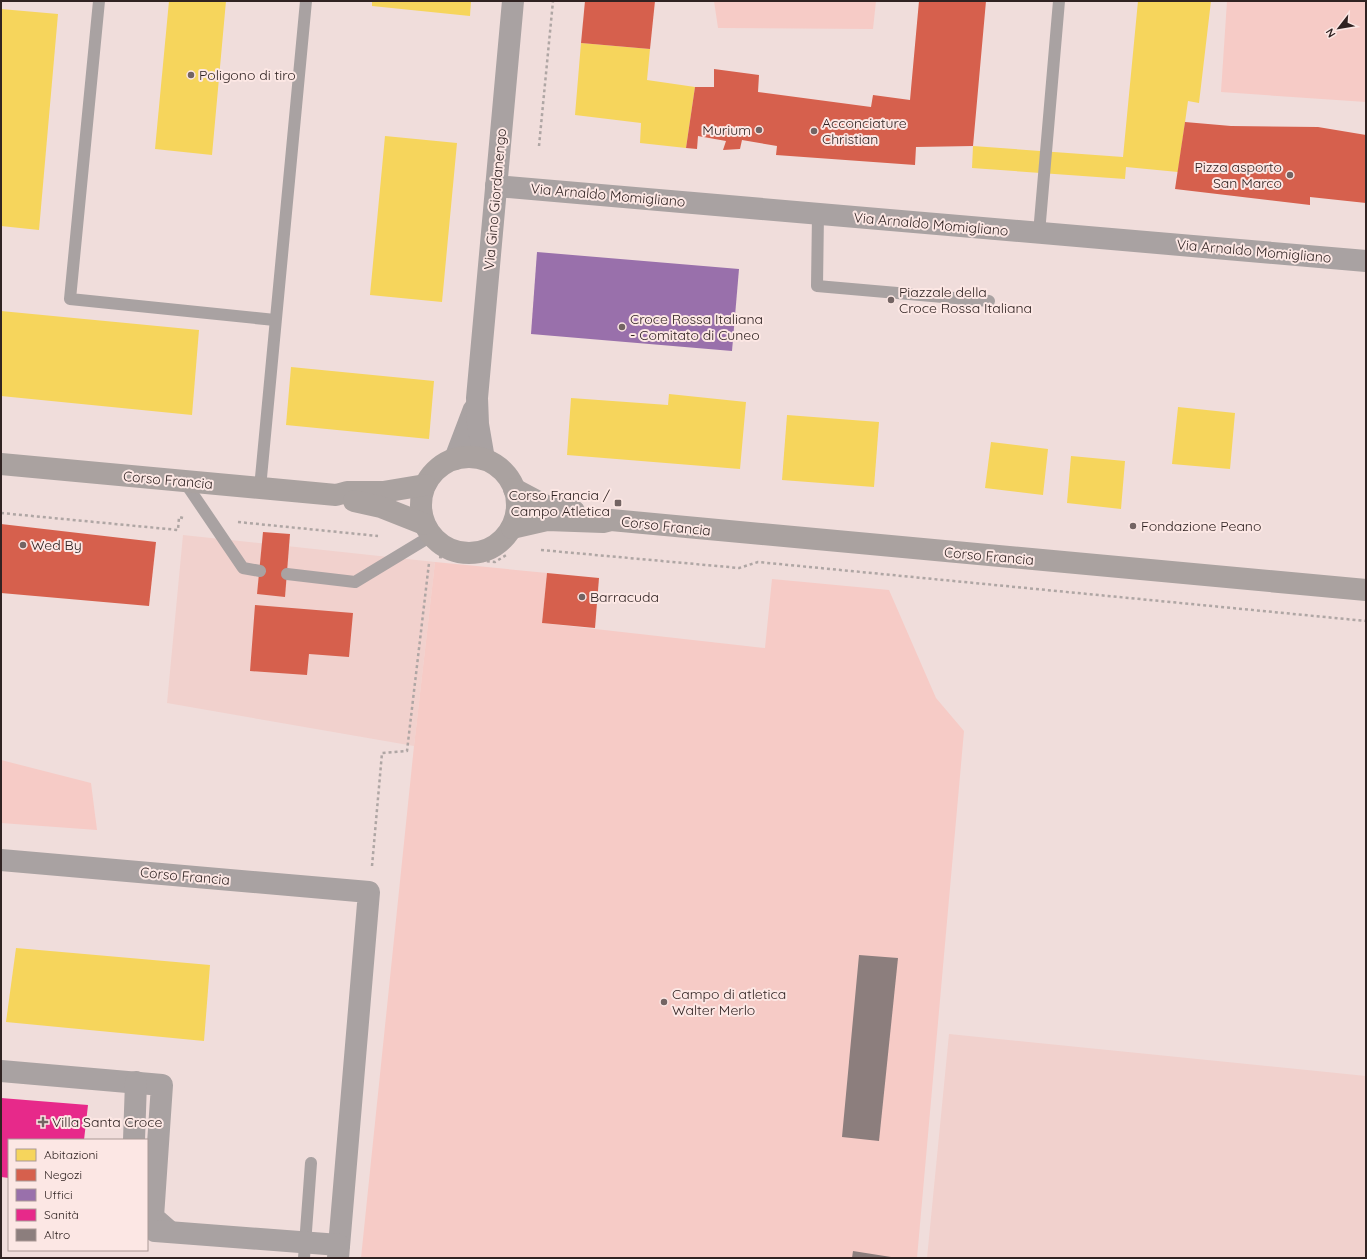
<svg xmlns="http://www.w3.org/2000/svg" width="1367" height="1259" viewBox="0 0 1367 1259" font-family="Quicksand,sans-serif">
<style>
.built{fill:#f1d1cd}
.green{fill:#f6cbc6}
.homes{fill:#f6d55c}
.shops{fill:#d6604d}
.offices{fill:#9970ab}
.health{fill:#e7298a}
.building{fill:#8c7e7d}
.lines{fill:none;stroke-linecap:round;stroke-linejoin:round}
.path{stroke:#afa6a4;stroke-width:2.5;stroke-dasharray:3 3;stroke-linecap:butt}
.lane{stroke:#a9a2a2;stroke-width:12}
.street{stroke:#a9a2a2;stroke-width:22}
.secondary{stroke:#aaa2a0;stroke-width:22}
.poi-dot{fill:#736463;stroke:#fce7e4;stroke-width:1.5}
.labels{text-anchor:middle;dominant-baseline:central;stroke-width:4;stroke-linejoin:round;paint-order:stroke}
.poi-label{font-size:14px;fill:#302322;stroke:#fce7e4;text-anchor:start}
.street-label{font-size:14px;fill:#302322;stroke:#fce7e4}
</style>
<rect width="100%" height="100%" fill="#f0dddb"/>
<!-- built -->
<g class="built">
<polygon points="183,535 435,562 414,746 167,703"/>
<polygon points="949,1034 1366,1076 1366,1258 927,1258"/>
</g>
<!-- green -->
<g class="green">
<polygon points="714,1 876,1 873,29 718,28"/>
<polygon points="1227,1 1366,1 1366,102 1221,92"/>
<polygon points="435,562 547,573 542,623 765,648 772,579 889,590 936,698 964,731 917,1258 361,1258 414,746"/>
<polygon points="1,760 91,783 97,830 1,823"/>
</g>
<!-- homes -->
<g class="homes">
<polygon points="169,1 226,1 212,155 155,149"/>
<polygon points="372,1 471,1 470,16 372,6"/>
<polygon points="1138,1 1211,1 1199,103 1188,101 1178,172 1126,167 1125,179 972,168 973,146 1123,157"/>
<polygon points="1,9 58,14 39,230 1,226"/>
<polygon points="581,43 650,49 647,80 695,87 686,148 640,143 641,123 575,115"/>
<polygon points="385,136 457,143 442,302 370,295"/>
<polygon points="1,311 199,330 192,415 1,396"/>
<polygon points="291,367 434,381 429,439 286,425"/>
<polygon points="669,394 746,402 740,469 567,455 571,398 668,405"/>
<polygon points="1178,407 1235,413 1230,469 1172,464"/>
<polygon points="787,415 879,422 874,487 782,480"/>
<polygon points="991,442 1048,449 1043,495 985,488"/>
<polygon points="1071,456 1125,461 1121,509 1067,503"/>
<polygon points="16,948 210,965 204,1041 6,1022"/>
</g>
<!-- shops -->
<g class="shops">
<polygon points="585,1 655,1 650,49 581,43"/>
<polygon points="919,1 986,1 973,146 916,147 915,165 776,155 777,146 742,140 740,149 723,150 726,141 698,136 697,149 686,148 695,87 714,87 714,69 759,75 758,92 871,107 873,95 910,100"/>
<polygon points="1185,122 1231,126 1318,127 1366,135 1366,203 1310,197 1310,205 1175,189"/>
<polygon points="1,524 156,542 149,606 1,593"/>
<polygon points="263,532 290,534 285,597 257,594"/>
<polygon points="547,573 599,578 595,628 542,623"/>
<polygon points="255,605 353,613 349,657 309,654 307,675 250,671"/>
</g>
<!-- offices -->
<polygon class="offices" points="537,252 739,269 732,351 531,334"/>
<!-- health -->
<polygon class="health" points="1,1098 88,1105 84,1140 9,1140 9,1178 1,1177"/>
<!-- building -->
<g class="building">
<polygon points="859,955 898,958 879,1141 842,1137"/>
<polygon points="853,1251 891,1257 891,1258 852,1258"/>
</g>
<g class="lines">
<!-- path -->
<g class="path">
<polyline points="539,146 553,1"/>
<polyline points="1,513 178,530 179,517 183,518"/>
<polyline points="238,522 378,536"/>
<polyline points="541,550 739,568 758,562 1366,621"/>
<polyline points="439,557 495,562 508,554"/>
<polyline points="372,866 382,753 407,751 429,563"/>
</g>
<!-- lane -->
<g class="lane">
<polyline points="99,1 70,299 275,320"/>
<polyline points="818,214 817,286 989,301"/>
<polyline points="1039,233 1059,1"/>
<polyline points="184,481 243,568 260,571"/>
<polyline points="260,488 306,1"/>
<polyline points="287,574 355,582 431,536"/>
<polyline points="304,1258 311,1163"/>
</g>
<!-- street -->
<g class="street">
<polyline points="496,186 1366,261"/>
<polyline points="455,459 474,409"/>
<polyline points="484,459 478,424 477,398 513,1"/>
<polyline points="1,860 369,892 338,1258"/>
<polyline points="1,1071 162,1085 153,1217 169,1231"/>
<polyline points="134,1140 136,1082"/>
<polyline points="155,1231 339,1245"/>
</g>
<!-- secondary -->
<g class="secondary">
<circle cx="469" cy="505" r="48"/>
<polyline points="1,464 336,495 347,492 383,492 425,485"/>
<polyline points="514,489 548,507 574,511"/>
<polyline points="354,501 381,507 424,524"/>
<polyline points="512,528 547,520 603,522 611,520 1366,590"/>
</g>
</g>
<!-- markers -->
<g class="poi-dot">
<circle cx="191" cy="75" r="4"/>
<circle cx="759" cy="130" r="4"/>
<circle cx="814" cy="131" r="4"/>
<circle cx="1290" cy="175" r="4"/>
<circle cx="891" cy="300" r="4"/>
<circle cx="622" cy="327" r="4"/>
<rect x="614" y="499" width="8" height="8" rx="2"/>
<circle cx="1133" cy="526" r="4"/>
<circle cx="23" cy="545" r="4"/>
<circle cx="582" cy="597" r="4"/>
<circle cx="664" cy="1002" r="4"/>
<path d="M41 1116h4v4h4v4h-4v4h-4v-4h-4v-4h4z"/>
</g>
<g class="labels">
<!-- poi labels -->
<g class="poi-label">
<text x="199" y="75">Poligono di tiro</text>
<text x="822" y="123">Acconciature<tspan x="822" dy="16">Christian</tspan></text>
<text x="751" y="130" text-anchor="end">Murium</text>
<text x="1282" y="167" text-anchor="end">Pizza asporto<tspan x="1282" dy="16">San Marco</tspan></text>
<text x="899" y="292">Piazzale della<tspan x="899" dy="16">Croce Rossa Italiana</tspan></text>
<text x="630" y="319">Croce Rossa Italiana<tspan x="630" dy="16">- Comitato di Cuneo</tspan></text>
<text x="610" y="495" text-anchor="end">Corso Francia /<tspan x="610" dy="16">Campo Atletica</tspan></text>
<text x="1141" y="526">Fondazione Peano</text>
<text x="31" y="545">Wed By</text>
<text x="590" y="597">Barracuda</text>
<text x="672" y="994">Campo di atletica<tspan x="672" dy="16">Walter Merlo</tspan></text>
<text x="52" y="1122">Villa Santa Croce</text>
</g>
<!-- street labels -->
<g class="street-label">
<text transform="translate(608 195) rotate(5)">Via Arnaldo Momigliano</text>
<text transform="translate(495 199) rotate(-85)">Via Gino Giordanengo</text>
<text transform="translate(931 224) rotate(5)">Via Arnaldo Momigliano</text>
<text transform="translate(1254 251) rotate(5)">Via Arnaldo Momigliano</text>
<text transform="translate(168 480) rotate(5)">Corso Francia</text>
<text transform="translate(666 526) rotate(6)">Corso Francia</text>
<text transform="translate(989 556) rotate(5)">Corso Francia</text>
<text transform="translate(185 876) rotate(5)">Corso Francia</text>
</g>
</g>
<!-- border -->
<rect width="1367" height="1259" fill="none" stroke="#302322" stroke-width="4"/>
<!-- legend -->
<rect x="8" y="1139" width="140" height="112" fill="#fce7e4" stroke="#aa9996"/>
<rect x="16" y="1149" width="20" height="12" fill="#f6d55c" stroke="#aa9996"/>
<text x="44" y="1159" font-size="12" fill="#302322">Abitazioni</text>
<rect x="16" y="1169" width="20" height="12" fill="#d6604d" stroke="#aa9996"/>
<text x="44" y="1179" font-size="12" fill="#302322">Negozi</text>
<rect x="16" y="1189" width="20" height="12" fill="#9970ab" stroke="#aa9996"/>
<text x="44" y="1199" font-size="12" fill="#302322">Uffici</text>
<rect x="16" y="1209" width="20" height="12" fill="#e7298a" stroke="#aa9996"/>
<text x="44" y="1219" font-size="12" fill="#302322">Sanità</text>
<rect x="16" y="1229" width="20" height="12" fill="#8c7e7d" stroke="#aa9996"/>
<text x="44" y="1239" font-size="12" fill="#302322">Altro</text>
<!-- north arrow -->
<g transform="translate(1339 28) rotate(239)" stroke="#fce7e4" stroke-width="3" paint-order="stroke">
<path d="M0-3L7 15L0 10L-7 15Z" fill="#302322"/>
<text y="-6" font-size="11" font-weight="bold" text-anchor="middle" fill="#302322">N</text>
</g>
</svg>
